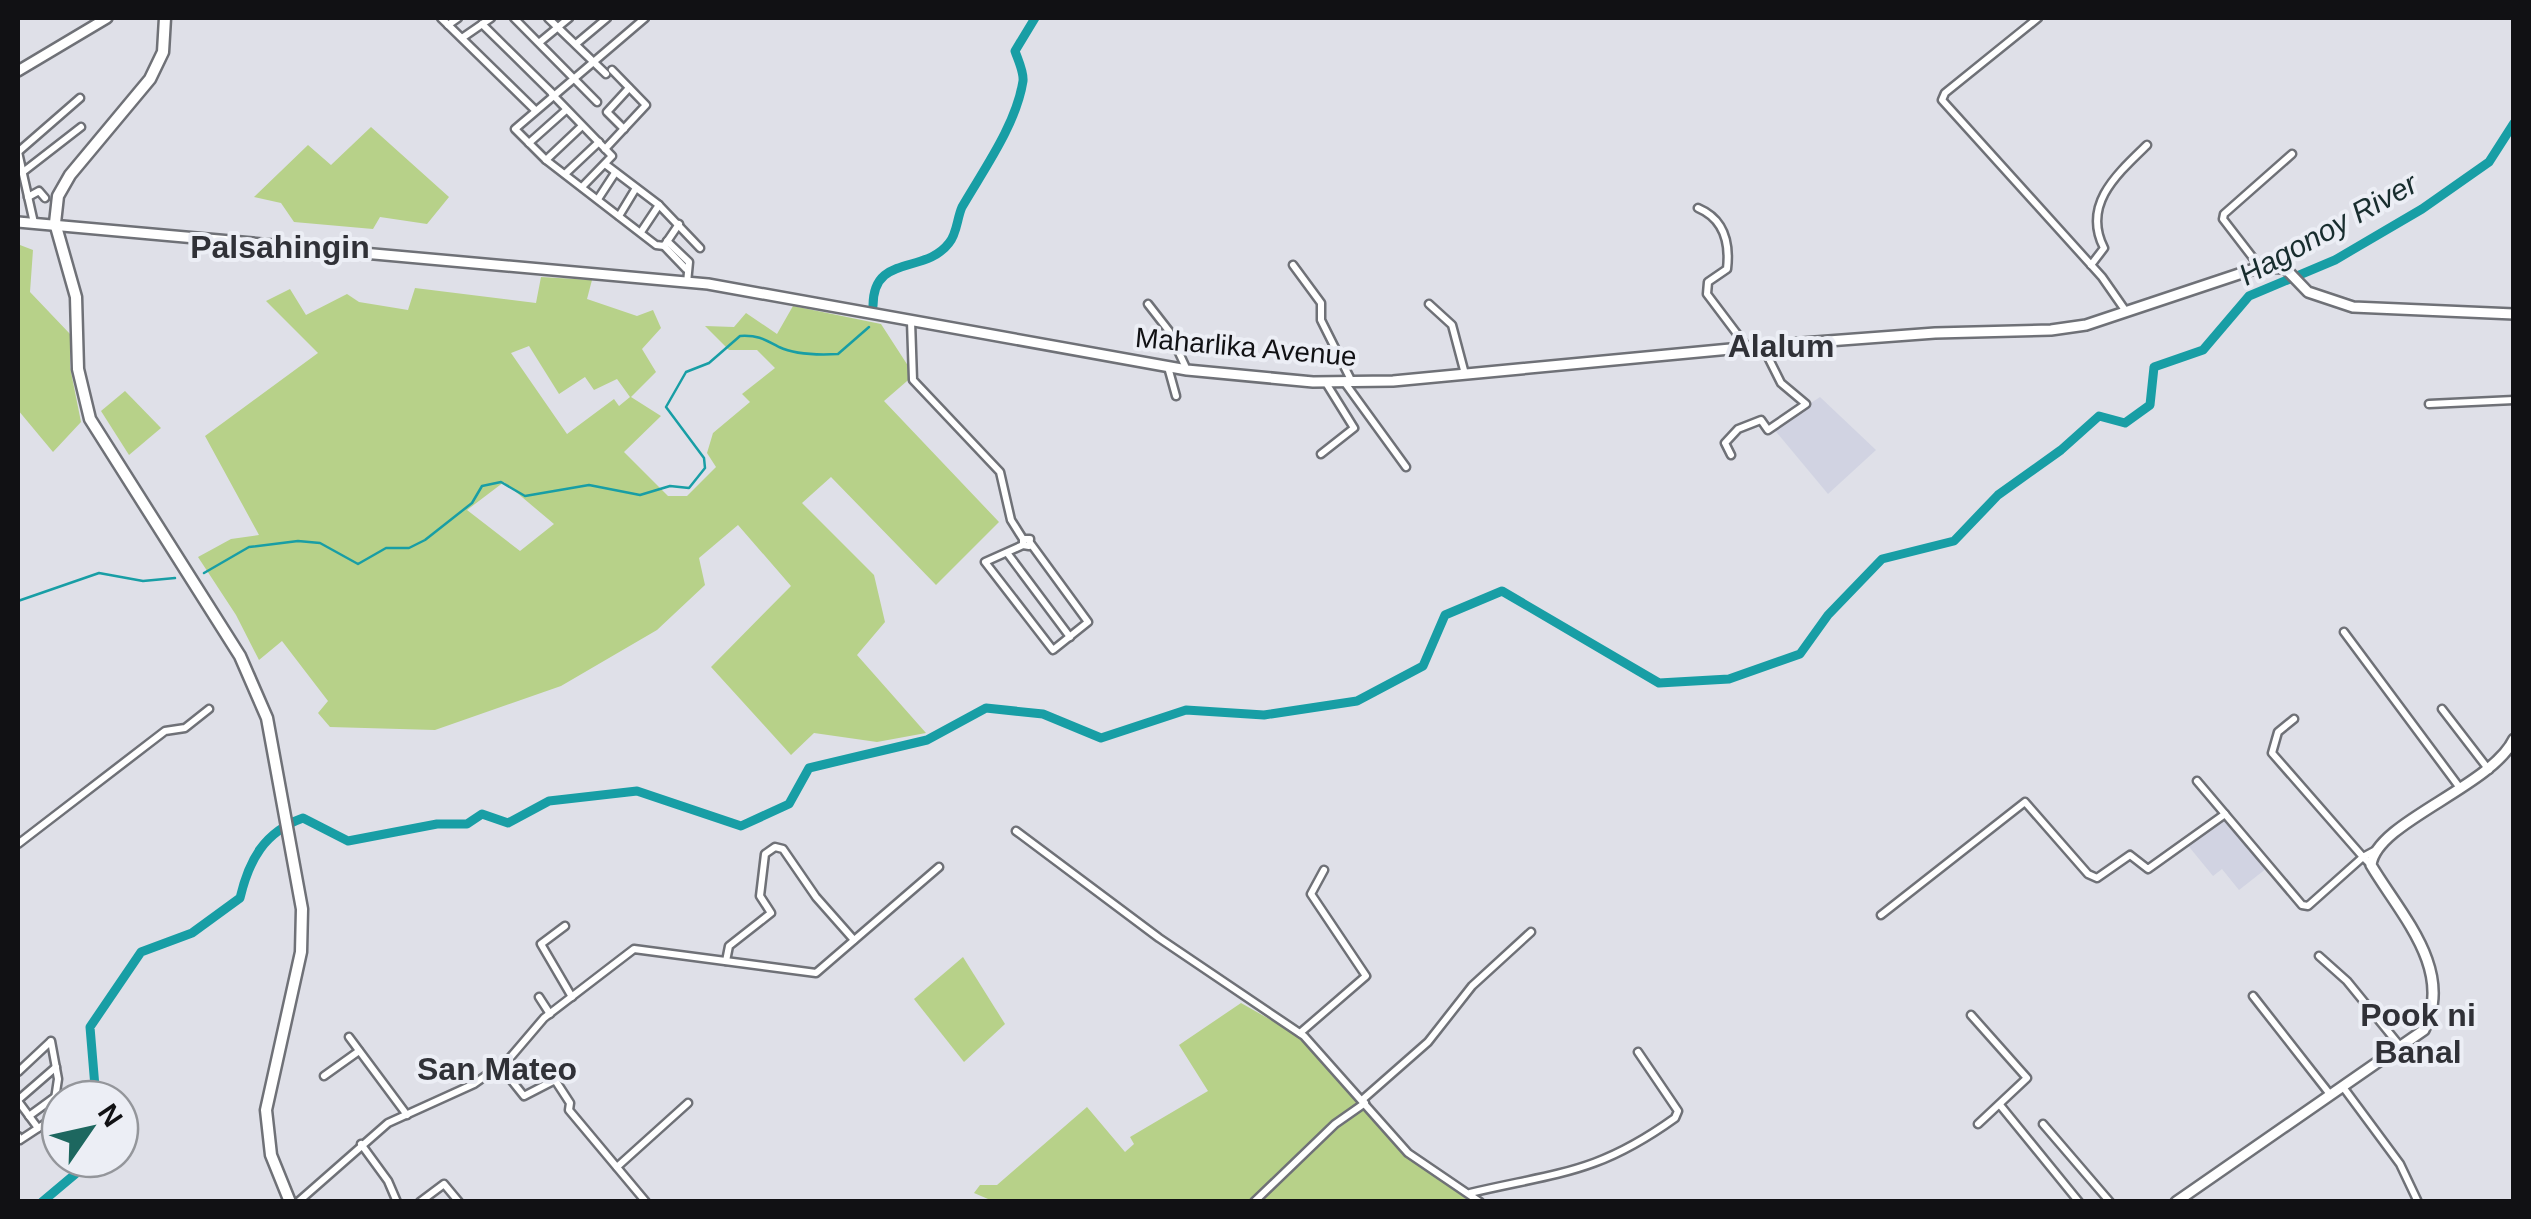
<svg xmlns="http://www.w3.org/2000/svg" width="2531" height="1219" viewBox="0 0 2531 1219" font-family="Arial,sans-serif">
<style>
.built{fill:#d1d3e2}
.green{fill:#b7d189;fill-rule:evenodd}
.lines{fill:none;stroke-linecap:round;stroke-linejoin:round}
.stream{stroke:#189ea5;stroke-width:2.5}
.river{stroke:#189ea5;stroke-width:9}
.street-casing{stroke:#6f7177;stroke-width:11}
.secondary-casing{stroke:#6f7177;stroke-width:14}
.primary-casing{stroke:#6f7177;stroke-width:15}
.street{stroke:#fff;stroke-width:6}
.secondary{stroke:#fff;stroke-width:9}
.primary{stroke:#fff;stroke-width:10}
.labels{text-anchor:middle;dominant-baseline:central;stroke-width:8;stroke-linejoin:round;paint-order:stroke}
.street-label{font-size:28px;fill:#111114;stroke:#eceef5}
.water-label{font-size:30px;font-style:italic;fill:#182d2e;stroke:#eceef5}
.quarter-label{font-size:32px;font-weight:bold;fill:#303137;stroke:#eceef5}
</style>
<rect width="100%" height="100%" fill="#dfe0e8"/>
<!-- built -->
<g class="built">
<polygon points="1820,397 1876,450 1828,494 1773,428"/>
<polygon points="2224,816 2267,868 2239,890 2222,869 2213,876 2186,843"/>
</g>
<!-- green -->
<g class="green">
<polygon points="371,127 449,197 427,224 380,217 373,229 294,222 281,203 254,197 308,145 331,165"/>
<polygon points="20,245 33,250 30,292 70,334 70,367 81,422 53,452 18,410"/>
<path d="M541 277 592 280 587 299 637 316 653 310 661 328 642 349 656 372 631 397 661 416 624 452 668 496H687L716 467 707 453 713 433 750 402 742 394 775 368 757 350H729L705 326 734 327 746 313 777 334 793 306 881 324 914 375 884 401 999 522 936 585 831 477 802 503 874 575 885 622 857 655 926 733 877 742 814 733 791 755 711 667 791 586 738 525 699 558 705 585 657 630 561 686 435 730 330 727 318 713 328 701 282 641 259 660 236 615 198 557 231 539 259 535 205 436 318 353 266 301 290 289 306 315 347 294 359 302 408 310 415 288 536 303ZM529 346 559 394 585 377 594 390 617 379 630 397 619 406 614 399 567 434 511 353ZM504 482 554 524 520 551 467 510Z"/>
<polygon points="125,391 161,428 129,455 101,411"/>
<polygon points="963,957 1005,1024 964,1062 914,999"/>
<polygon points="1241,1003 1301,1037 1404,1154 1469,1201 995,1202 974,1193 980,1185 997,1185 1087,1107 1125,1152 1134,1144 1130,1137 1208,1091 1179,1045"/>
</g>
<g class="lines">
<!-- stream -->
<g class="stream">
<path d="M204 573 249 547 298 541 320 543 358 564 386 548H409L425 540 472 503 482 486 501 482 525 496 589 485 640 495 670 486 689 488 705 468 704 458 666 407 686 372 709 363 740 336C758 335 764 339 779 347 796 355 820 355 838 354L869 327"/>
<polyline points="18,601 99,573 143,581 175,578"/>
</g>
<!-- river -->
<g class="river">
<path d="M873 306C873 253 925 275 949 243 957 234 957 218 962 207 984 169 1016 125 1023 81 1024 72 1018 60 1015 51L1035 18"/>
<path d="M96 1099 90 1027 141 952 192 933 240 898C249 860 264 832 303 818L348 841 437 824H467L482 814 508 823 549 801 637 791 741 826 789 804 809 768 927 740 986 708 1043 714 1101 738 1186 710 1264 715 1357 701 1423 666 1445 615 1502 591 1659 683 1729 679 1800 654 1828 615 1882 559 1954 541 1998 495 2061 450 2099 416 2125 423 2150 405 2154 367 2203 350 2249 296 2335 260 2422 209 2489 162 2514 123"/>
<polyline points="42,1202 86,1165 87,1159"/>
</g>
<!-- street casing -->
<g class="street-casing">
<g id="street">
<polyline points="441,18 534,109"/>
<polyline points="514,18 597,102"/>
<polyline points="548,18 606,74"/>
<polyline points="645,18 515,129 546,160 656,245 664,246 679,224"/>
<polyline points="2038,18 1945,93 1942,100 2102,277 2125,310"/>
<polyline points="482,24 552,93"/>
<polyline points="448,25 458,18"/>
<polyline points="462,38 491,18"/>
<polyline points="540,42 569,18"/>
<polyline points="576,44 607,18"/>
<polyline points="552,94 612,156 582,187"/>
<polyline points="624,129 607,112 629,88"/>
<polyline points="529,143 566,110"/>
<polyline points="605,149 646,105 612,70"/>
<polyline points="18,152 80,98"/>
<polyline points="18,152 34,223"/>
<polyline points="546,160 582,126"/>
<polyline points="605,164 659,205 700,248"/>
<polyline points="23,172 81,127"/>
<polyline points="565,174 599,142"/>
<polyline points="28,197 39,191 45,198"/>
<polyline points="598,199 615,173"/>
<path d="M1698 208C1724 219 1730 243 1727 269L1708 282 1707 294 1747 347"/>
<polyline points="619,216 636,188"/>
<polyline points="641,232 659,205"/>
<polyline points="667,241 689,262 687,283"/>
<polyline points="664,246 686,269"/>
<polyline points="1293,265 1321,303 1321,320 1352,382"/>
<path d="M2091 265 2104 248C2082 205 2116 175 2147 145"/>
<polyline points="2260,267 2223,219 2224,214 2292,154"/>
<polyline points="1148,304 1169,331 1187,370"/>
<polyline points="1429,304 1452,325 1465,374"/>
<polyline points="911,321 913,380 1000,472 1011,520 1023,539 1030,539 1029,546 1023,545 1023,539"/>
<polyline points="1168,367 1176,396"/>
<polyline points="1345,383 1406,467"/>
<polyline points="2429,404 2514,400"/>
<polyline points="1321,454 1354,428 1326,383"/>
<polyline points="1731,455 1725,443 1738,429 1761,420 1768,430 1806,404 1781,383 1763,347"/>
<polyline points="1023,545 985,562 1053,650 1088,622 1031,544"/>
<polyline points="1008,554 1070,637"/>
<polyline points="2344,632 2460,788"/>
<polyline points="2442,709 2489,770"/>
<polyline points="2294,719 2278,732 2272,753 2363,857 2376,850"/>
<polyline points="2197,781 2302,905 2308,906 2363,857 2371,865"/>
<polyline points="1016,831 1159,938 1304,1036 1408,1153 1480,1202"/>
<polyline points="18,844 165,731 185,728 209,709"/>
<polyline points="1881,915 2025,802 2088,874 2097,878 2130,855 2148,869 2225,814"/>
<polyline points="565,926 541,944 572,997"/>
<polyline points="2319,956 2347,981 2400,1046"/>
<polyline points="726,961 729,946 771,913 760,896 765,854 775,847 783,849 816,897 854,940"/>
<polyline points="2253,996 2329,1093"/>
<polyline points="539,997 550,1014"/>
<polyline points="1971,1015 2027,1078 1978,1124"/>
<polyline points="1300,1033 1366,976 1311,894 1324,870"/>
<polyline points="349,1037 407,1115"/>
<polyline points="500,1066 524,1096 555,1080 570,1103 569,1110 646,1202"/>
<polyline points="18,1072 50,1042"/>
<polyline points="324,1076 359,1051"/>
<polyline points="2343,1087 2400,1164 2418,1202"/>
<polyline points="18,1100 56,1067"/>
<polyline points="1362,1100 1428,1042 1472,986 1531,932"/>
<polyline points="18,1101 38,1128"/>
<polyline points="2000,1105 2079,1202"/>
<polyline points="29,1116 55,1097"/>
<polyline points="2043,1124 2110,1202"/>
<polyline points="18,1136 20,1140 52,1119 58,1079 51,1041"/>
<polyline points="361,1144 388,1181 397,1202"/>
<polyline points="617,1167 688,1103"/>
<path d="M1470 1193C1559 1172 1597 1174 1675 1118L1678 1111 1638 1052"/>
<polyline points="298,1202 388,1123 474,1084 509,1059 544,1018 634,949 816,973 939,867"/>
<polyline points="420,1202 444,1184 459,1202"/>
<polyline points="1254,1202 1335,1124 1365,1103"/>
</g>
</g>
<!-- secondary casing -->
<g class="secondary-casing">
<g id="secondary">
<polyline points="18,71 107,18"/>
<polyline points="18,222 708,284 1187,370 1313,382 1393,381 1762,346 1935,333 2051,330 2086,325 2260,267 2285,268 2308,292 2353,307 2514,314"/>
<path d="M2176 1202 2424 1030C2455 970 2400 914 2371 865 2376 822 2491 787 2514 739"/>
</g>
</g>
<!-- primary casing -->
<g class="primary-casing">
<polyline id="primary" points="165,18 163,52 150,79 70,175 58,196 55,223 76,297 78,369 90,419 240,656 267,718 302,909 301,952 266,1110 271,1155 290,1202"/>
</g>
<!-- street -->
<use href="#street" class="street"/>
<!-- secondary -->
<use href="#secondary" class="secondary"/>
<!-- primary -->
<use href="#primary" class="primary"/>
</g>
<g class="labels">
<!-- street labels -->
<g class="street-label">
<text transform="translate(1246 347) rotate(5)">Maharlika Avenue</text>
</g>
<!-- water labels -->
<g class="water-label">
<text transform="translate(2328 229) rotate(-29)">Hagonoy River</text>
</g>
<!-- quarter labels -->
<g class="quarter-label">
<text x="280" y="247">Palsahingin</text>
<text x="1781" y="346">Alalum</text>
<text x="2418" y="1015">Pook ni<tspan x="2418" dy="37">Banal</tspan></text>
<text x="497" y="1069">San Mateo</text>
</g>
</g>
<!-- border -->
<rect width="2531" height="1219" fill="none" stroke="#111114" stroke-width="40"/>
<!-- north arrow -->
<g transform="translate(90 1129) rotate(56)"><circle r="48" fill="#eceef5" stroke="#94969b" stroke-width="2.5"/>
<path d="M0-8L18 38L0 25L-18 38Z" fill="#1d675f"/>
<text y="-15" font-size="28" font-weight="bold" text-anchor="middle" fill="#111114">N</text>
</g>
</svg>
